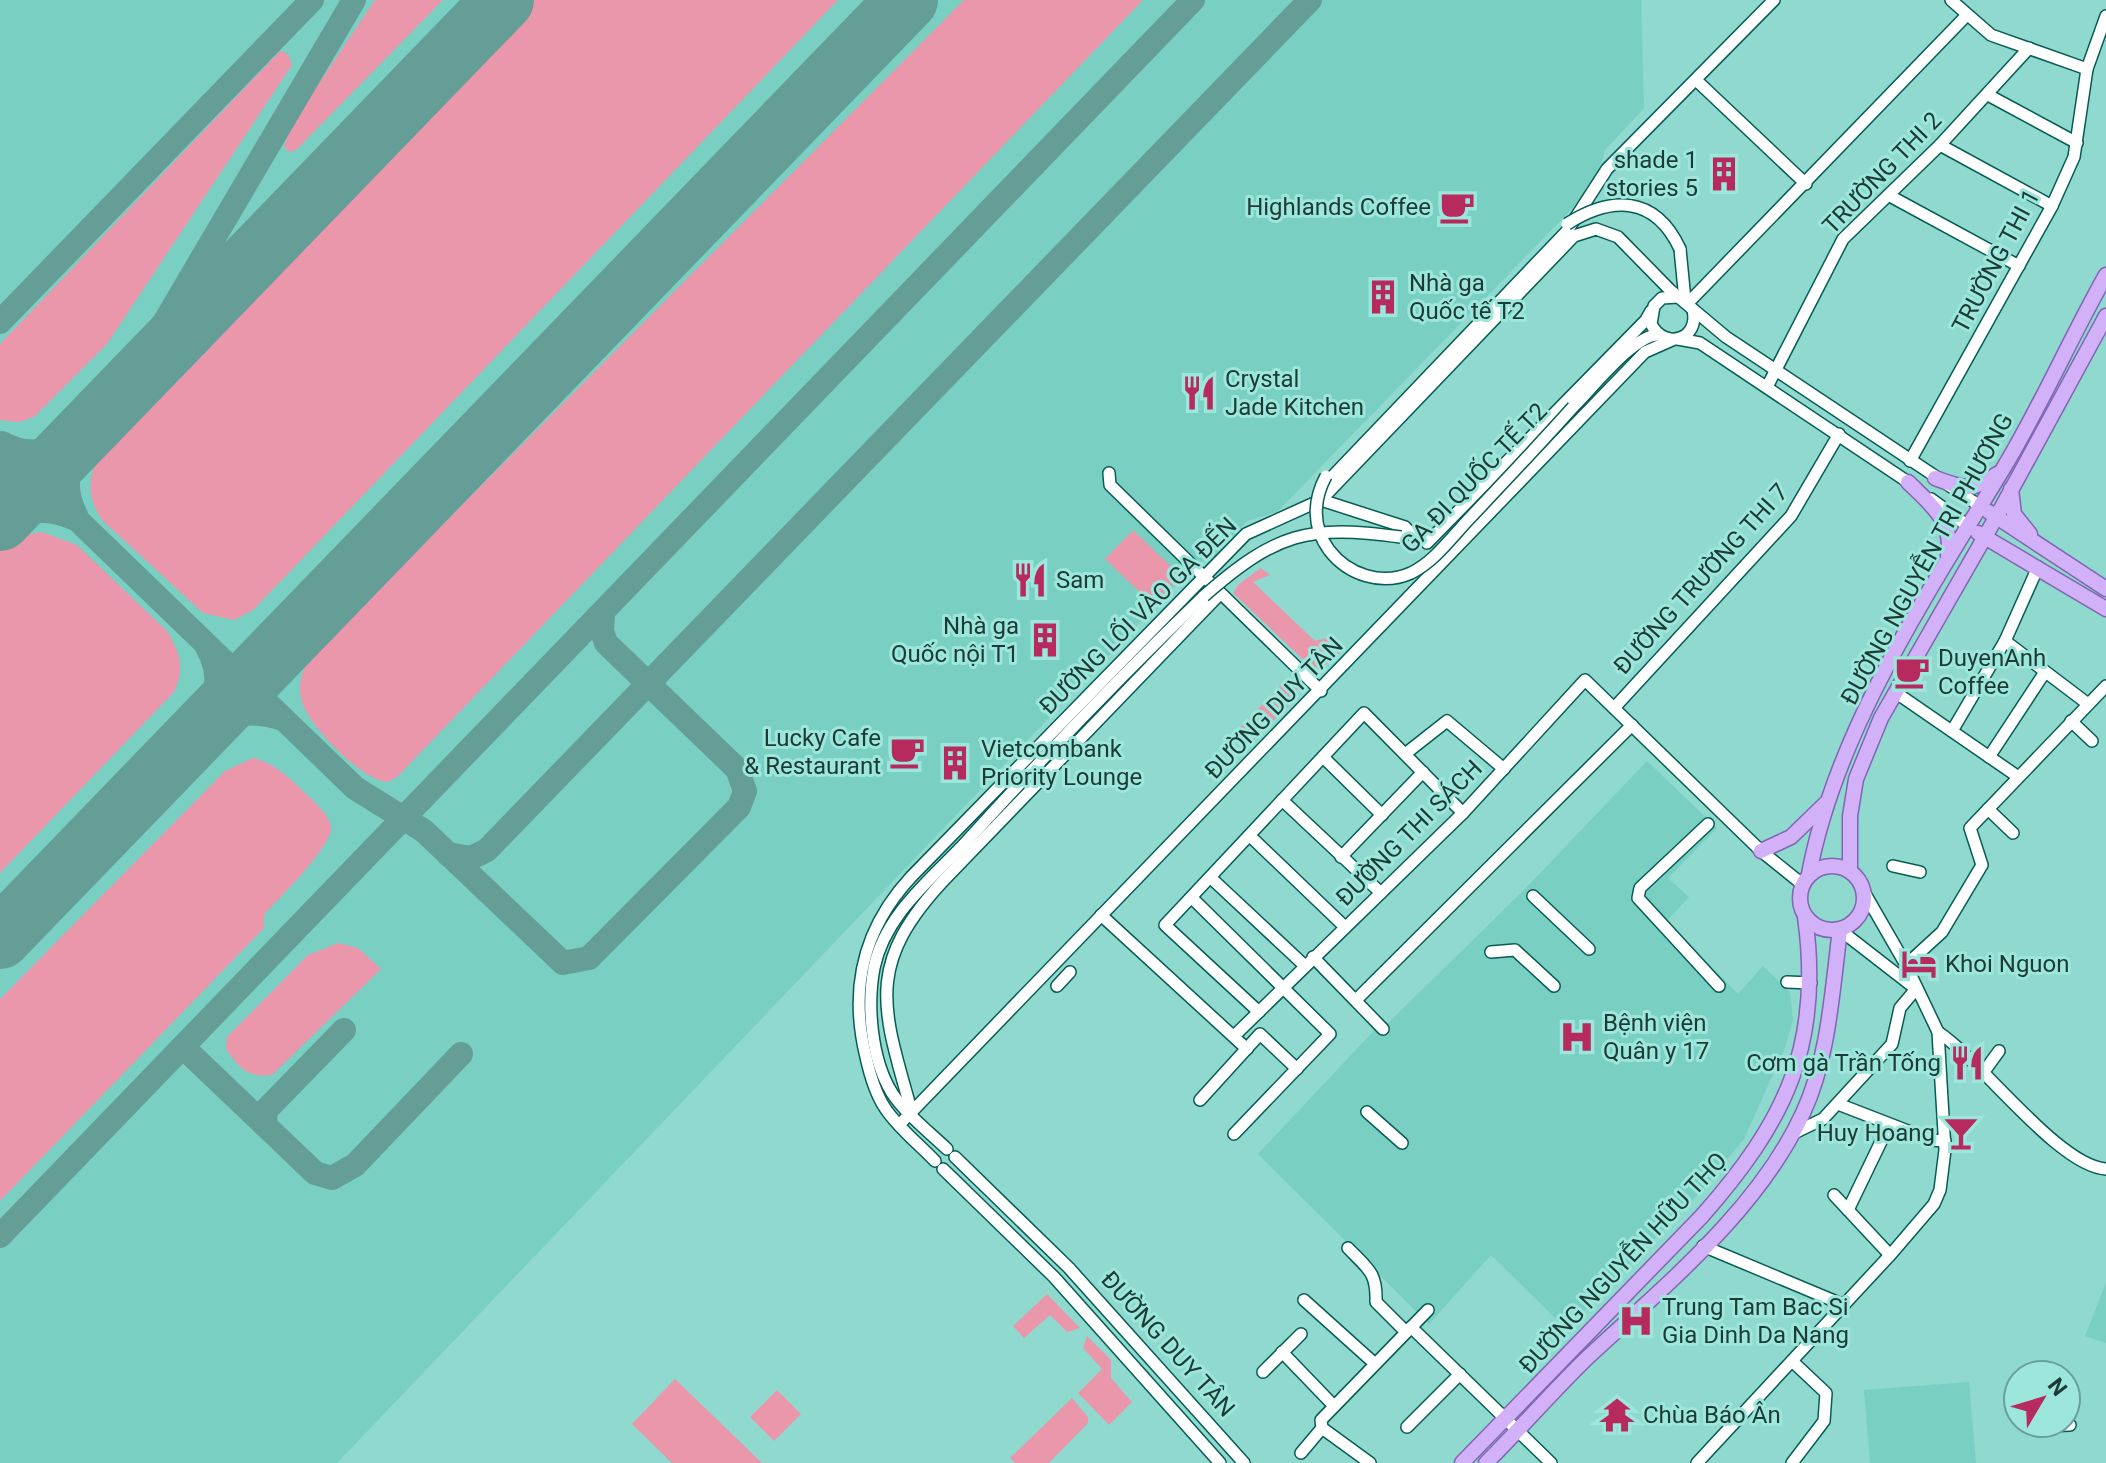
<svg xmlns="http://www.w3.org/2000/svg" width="2106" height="1463" viewBox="0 0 2106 1463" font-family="Roboto,sans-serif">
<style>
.built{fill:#7acfc3}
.green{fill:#ea97ab}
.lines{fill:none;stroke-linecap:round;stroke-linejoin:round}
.taxiway{stroke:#649e96;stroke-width:24}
.runway{stroke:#649e96;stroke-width:62}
.minor-casing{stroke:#055d55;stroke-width:14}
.major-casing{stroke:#8066b2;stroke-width:17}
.minor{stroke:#fff;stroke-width:11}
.major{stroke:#d3b1f9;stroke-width:14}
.minor-bridge-casing{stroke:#055d55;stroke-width:14;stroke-linecap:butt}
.minor-bridge{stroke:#fff;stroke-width:11}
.labels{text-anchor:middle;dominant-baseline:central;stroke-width:6;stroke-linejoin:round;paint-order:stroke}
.poi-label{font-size:24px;fill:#1c3a36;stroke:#9ce6db;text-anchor:start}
.street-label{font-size:24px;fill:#1c3a36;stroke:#9ce6db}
</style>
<rect width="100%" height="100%" fill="#8fd9ce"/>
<!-- built -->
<g class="built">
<polygon points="0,0 1641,0 1644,108 1605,150 1596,180 1570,211 1277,512 1247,521 1212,559 1197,563 337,1463 0,1463"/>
<polygon points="1647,761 1717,828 1668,878 1689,897 1667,921 1738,994 1763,966 1790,992 1793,1021 1784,1050 1744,1139 1700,1192 1566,1329 1491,1255 1429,1324 1258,1154 1382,1022 1386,1025 1525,889"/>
<polygon points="2106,1283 2106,1343 2085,1336"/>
<polygon points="1969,1382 1976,1463 1870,1463 1864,1390"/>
</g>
<!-- green -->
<g class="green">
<polygon points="375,0 443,0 296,150 289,152 284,147 291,125"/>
<path d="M528 0H838L253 610 234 620 203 613 103 521C78 486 95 462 114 429Z"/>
<path d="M964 0H1143L398 776 388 782C363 782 305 723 301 698 298 684 302 674 307 661Z"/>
<polygon points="280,51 288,54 292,65 107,344 34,417 19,422 0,420 0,344"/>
<polygon points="1133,530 1181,576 1153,605 1105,559"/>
<path d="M42 532 77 545 167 631C180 653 185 668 174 692L0 873V547L22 536Z"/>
<polygon points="1261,568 1270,575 1253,582 1315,641 1334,636 1346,647 1327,664 1313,669 1233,593 1239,584"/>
<polygon points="1288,678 1297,688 1294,699 1246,748 1233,735"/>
<path d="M253 758C271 761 291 779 304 792 313 801 328 813 331 826 334 845 278 899 264 915V928L0 1201V999L225 771Z"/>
<path d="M338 943 358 948 381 969 272 1075C248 1078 239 1068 226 1049L227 1037 308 955Z"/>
<polygon points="1047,1294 1080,1328 1067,1332 1050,1315 1024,1338 1013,1326"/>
<polygon points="1087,1336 1111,1360 1111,1378 1132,1402 1109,1425 1078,1393 1102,1369 1083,1348"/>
<polygon points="675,1379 762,1463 672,1463 632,1424"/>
<polygon points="777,1390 801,1414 774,1441 750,1417"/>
<polygon points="1072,1398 1088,1417 1088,1423 1049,1463 1015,1463 1010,1458"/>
</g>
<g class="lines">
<!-- taxiway -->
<g class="taxiway">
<polyline points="0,322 312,0"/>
<polyline points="125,389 354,0"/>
<path d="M2 443C30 459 55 450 81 435"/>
<polyline points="0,445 355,788 424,831 563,963 589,958 739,807 745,791 737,769 606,643 602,631 603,612"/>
<polyline points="0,449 8,482 0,515"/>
<path d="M76 515C61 487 69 463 81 435"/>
<path d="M0 522C24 508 48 507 73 518"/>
<path d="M201 731C229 712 251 709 283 719"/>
<path d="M199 732C216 704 224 677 207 647"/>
<polyline points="448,854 471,858 487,850 1310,0"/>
<polyline points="183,1047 315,1173 332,1178 355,1165 461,1054"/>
<polyline points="265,1125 266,1110 344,1030"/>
<polyline points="0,1236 1193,0"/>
</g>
<!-- runway -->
<g class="runway">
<polyline points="0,520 503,0"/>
<polyline points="0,938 907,0"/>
</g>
<!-- minor casing -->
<g class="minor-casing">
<g id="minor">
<polyline points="1951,0 1991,35 2087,69"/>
<polyline points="1696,80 1806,184"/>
<polyline points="1988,95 2077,143"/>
<polyline points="1940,145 2052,206"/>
<polyline points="1890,196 2019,266"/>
<polyline points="1680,249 1685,300"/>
<path d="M1678 297 1662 298 1654 306 1651 324C1665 351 1700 339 1693 310"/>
<polyline points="1688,303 1967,15"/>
<polyline points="1678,339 1700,343 1914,486"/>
<polyline points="1767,387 1843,239 1940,145 2029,48"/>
<path d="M1573 407C1591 390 1635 333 1659 335"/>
<polyline points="1910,461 2052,206 2074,157 2087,69 2106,16"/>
<polyline points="1109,473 1110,485 1321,691"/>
<polyline points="1324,490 1330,479 1567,231 1607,169 1774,0"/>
<polyline points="1931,499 1968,526"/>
<polyline points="1321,500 1405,527 1417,540"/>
<polyline points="1427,543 1646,320 1651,311"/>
<polyline points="2005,641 2088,704"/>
<polyline points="1895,692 2017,776"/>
<polyline points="1614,708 1791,516 1839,434"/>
<polyline points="2071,721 2092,741"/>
<polyline points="1952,731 2005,641 2038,567"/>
<polyline points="1405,754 1447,721 1504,769"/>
<polyline points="1323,757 1382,815"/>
<polyline points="1989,757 2045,672"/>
<polyline points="1282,800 1381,893"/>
<polyline points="1988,809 2013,833"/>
<polyline points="1708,824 1640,888 1638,898 1719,986"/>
<polyline points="1250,836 1345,927"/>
<polyline points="1341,857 1423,772"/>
<polyline points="1893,866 1920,872"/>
<polyline points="1211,878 1304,965"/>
<polyline points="1533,896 1589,949"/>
<polyline points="1192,898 1330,1034 1234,1134"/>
<polyline points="1101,915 1247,1049"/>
<polyline points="1840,930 1916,989"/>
<polyline points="1491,952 1515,950 1554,986"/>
<polyline points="1313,957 1383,1029"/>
<polyline points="1906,965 1942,932 1982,865 1970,828 2106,686"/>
<polyline points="1787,982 1811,983"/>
<polyline points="1057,986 1070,972"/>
<polyline points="1356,1000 1632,725"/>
<polyline points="1259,1012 1165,925 1364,713 1463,813"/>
<path d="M1938 1032C1981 1060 2058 1166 2106 1169"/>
<polyline points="1234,1036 1463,813 1585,680 1761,851 1802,884"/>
<polyline points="1983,1073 1999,1051"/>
<polyline points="1200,1100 1260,1034 1297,1069"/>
<polyline points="1838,1104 1931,1140 1945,1141"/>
<polyline points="1367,1112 1402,1143"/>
<path d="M912 1113C883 1009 863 966 945 879L1220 594"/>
<polyline points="899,1125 1645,352 1672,340"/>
<polyline points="1792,1134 1823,1119 1892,1044 1900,1008 1916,989"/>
<path d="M947 1149C929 1132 905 1113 892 1093 871 1059 867 1005 874 968 885 914 932 879 967 841 1043 757 1122 675 1204 596"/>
<polyline points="955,1157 1069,1268 1244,1463"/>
<path d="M935 1161C919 1144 898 1128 885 1108 875 1093 870 1075 866 1057 849 988 863 929 911 877L1246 534 1321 500 1574 236 1596 229 1618 237 1670 290 1726 337 1980 506"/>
<polyline points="943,1169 1054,1277 1220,1463"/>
<polyline points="1834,1195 1890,1255"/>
<polyline points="1848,1210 1889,1125"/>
<polyline points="1703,1246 1844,1305"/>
<path d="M1348 1248C1368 1269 1377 1272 1376 1302L1406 1332"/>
<polyline points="1304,1300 1374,1363"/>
<polyline points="1411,1327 1551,1463"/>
<polyline points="1282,1352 1334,1406"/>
<polyline points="1263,1372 1301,1334"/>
<polyline points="2045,1426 2070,1425"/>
<polyline points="1407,1427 1460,1374"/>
<polyline points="1301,1453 1322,1428"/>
<polyline points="1370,1463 1322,1428 1321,1420 1428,1310"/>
<polyline points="1697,1463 1892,1253 1934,1204 1940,1190 1945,1150 1938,1032 1906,965 1864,892"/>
<polyline points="1792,1463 1824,1421 1826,1393 1792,1361"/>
</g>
</g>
<!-- major casing -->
<g class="major-casing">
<g id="major">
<path d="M1935 478C1962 488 1973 493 1997 474"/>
<path d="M1908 482C1930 504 1954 521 1948 555"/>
<polyline points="2011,489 2014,514 2030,534"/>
<polyline points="1989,512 2106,589"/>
<polyline points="1978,533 2106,609"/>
<polyline points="1761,851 1791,837 1826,803"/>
<circle cx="1832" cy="898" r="32"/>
<polyline points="1850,871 1850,816 1856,779 1881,718 2002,507 2106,316"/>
<path d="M1809 874C1836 730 1928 593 2003 469 2041 406 2070 339 2106 275"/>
<path d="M1462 1463 1702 1216C1785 1122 1823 1045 1805 917"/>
<path d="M1486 1463C1520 1429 1552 1392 1587 1358 1664 1286 1758 1211 1803 1113 1829 1057 1832 991 1840 930"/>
</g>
</g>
<!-- minor -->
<use href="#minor" class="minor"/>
<!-- major -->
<use href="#major" class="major"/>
<!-- minor-bridge casing -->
<g class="minor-bridge-casing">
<g id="minor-bridge">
<path d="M1567 224C1611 196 1655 195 1680 249"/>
<path d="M1326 476C1313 500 1312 527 1329 550 1348 575 1382 586 1411 573 1434 562 1452 537 1469 519 1504 482 1539 445 1573 407"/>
<path d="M1204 596C1276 533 1308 524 1401 537"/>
</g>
</g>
<!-- minor-bridge -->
<use href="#minor-bridge" class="minor-bridge"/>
</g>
<!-- icons -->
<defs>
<g id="building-bare" transform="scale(2.76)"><path d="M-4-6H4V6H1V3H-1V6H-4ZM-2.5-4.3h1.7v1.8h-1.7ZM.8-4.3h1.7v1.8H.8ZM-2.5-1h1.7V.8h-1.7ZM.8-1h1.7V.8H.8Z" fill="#b72a5e" stroke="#9ce6db" stroke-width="2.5" paint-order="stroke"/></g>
<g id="cafe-bare" transform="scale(2.76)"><path d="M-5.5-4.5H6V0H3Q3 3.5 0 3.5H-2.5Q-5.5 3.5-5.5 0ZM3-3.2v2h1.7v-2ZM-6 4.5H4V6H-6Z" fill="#b72a5e" stroke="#9ce6db" stroke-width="2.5" paint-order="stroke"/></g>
<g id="restaurant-bare" transform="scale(2.76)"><path d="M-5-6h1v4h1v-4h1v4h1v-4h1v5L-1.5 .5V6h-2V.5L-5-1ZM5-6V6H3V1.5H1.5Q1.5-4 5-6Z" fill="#b72a5e" stroke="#9ce6db" stroke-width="2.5" paint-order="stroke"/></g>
<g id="hotel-bare" transform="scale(2.76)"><path d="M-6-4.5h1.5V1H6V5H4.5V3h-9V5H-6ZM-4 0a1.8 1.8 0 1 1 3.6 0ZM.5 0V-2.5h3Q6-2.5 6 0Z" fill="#b72a5e" stroke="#9ce6db" stroke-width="2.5" paint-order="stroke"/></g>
<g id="hospital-bare" transform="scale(2.76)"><path d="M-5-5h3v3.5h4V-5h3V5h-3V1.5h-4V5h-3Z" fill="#b72a5e" stroke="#9ce6db" stroke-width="2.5" paint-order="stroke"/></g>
<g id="bar-bare" transform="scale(2.76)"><path d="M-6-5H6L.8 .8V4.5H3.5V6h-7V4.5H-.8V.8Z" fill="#b72a5e" stroke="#9ce6db" stroke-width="2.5" paint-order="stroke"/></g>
<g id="temple-bare" transform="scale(2.76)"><path d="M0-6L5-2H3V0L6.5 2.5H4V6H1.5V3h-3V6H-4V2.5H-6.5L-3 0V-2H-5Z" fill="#b72a5e" stroke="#9ce6db" stroke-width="2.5" paint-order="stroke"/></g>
</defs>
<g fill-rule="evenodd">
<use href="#building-bare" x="1724" y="174"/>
<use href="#cafe-bare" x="1457" y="207"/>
<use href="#building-bare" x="1383" y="297"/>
<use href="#restaurant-bare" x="1199" y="393"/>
<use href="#restaurant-bare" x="1030" y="580"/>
<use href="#building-bare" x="1045" y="640"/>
<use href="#cafe-bare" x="1912" y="672"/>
<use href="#cafe-bare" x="907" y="752"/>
<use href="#building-bare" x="955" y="763"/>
<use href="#hotel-bare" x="1919" y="964"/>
<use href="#hospital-bare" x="1577" y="1037"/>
<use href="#restaurant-bare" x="1967" y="1063"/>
<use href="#bar-bare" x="1961" y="1133"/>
<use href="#hospital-bare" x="1636" y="1321"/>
<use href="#temple-bare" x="1617" y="1415"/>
</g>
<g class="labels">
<!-- poi labels -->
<g class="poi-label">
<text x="1698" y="160" text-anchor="end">shade 1<tspan x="1698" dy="28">stories 5</tspan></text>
<text x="1431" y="207" text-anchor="end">Highlands Coffee</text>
<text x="1409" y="283">Nhà ga<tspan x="1409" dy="28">Quốc tế T2</tspan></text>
<text x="1225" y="379">Crystal<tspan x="1225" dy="28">Jade Kitchen</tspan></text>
<text x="1056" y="580">Sam</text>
<text x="1019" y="626" text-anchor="end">Nhà ga<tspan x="1019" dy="28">Quốc nội T1</tspan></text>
<text x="1938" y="658">DuyenAnh<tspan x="1938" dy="28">Coffee</tspan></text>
<text x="881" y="738" text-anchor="end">Lucky Cafe<tspan x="881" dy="28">&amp; Restaurant</tspan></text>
<text x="981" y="749">Vietcombank<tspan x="981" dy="28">Priority Lounge</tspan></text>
<text x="1945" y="964">Khoi Nguon</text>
<text x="1603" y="1023">Bệnh viện<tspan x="1603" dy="28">Quân y 17</tspan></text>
<text x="1941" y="1063" text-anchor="end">Cơm gà Trần Tống</text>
<text x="1935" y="1133" text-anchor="end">Huy Hoang</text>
<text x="1662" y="1307">Trung Tam Bac Si<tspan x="1662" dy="28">Gia Dinh Da Nang</tspan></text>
<text x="1643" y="1415">Chùa Báo Ân</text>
</g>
<!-- street labels -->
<g class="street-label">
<text transform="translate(1882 173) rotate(-46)">TRƯỜNG THI 2</text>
<text transform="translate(1996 261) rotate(-62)">TRƯỜNG THI 1</text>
<text transform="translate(1474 478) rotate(-46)">GA ĐI QUỐC TẾ T2</text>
<text transform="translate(1927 559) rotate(-61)">ĐƯỜNG NGUYỄN TRI PHƯƠNG</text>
<text transform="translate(1701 579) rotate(-48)">ĐƯỜNG TRƯỜNG THI 7</text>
<text transform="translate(1138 616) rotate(-45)">ĐƯỜNG LỐI VÀO GA ĐẾN</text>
<text transform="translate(1274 708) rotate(-46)">ĐƯỜNG DUY TÂN</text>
<text transform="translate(1409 833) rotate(-45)">ĐƯỜNG THI SÁCH</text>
<text transform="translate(1623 1263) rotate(-47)">ĐƯỜNG NGUYỄN HỮU THỌ</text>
<text transform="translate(1168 1344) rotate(48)">ĐƯỜNG DUY TÂN</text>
</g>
</g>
<!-- north arrow -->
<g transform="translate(2042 1399) rotate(52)"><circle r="38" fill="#9ce6db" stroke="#69a199" stroke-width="2"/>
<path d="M0-6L14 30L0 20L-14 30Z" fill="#b72a5e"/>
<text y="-12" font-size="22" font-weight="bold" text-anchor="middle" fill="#1c3a36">N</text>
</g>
</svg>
